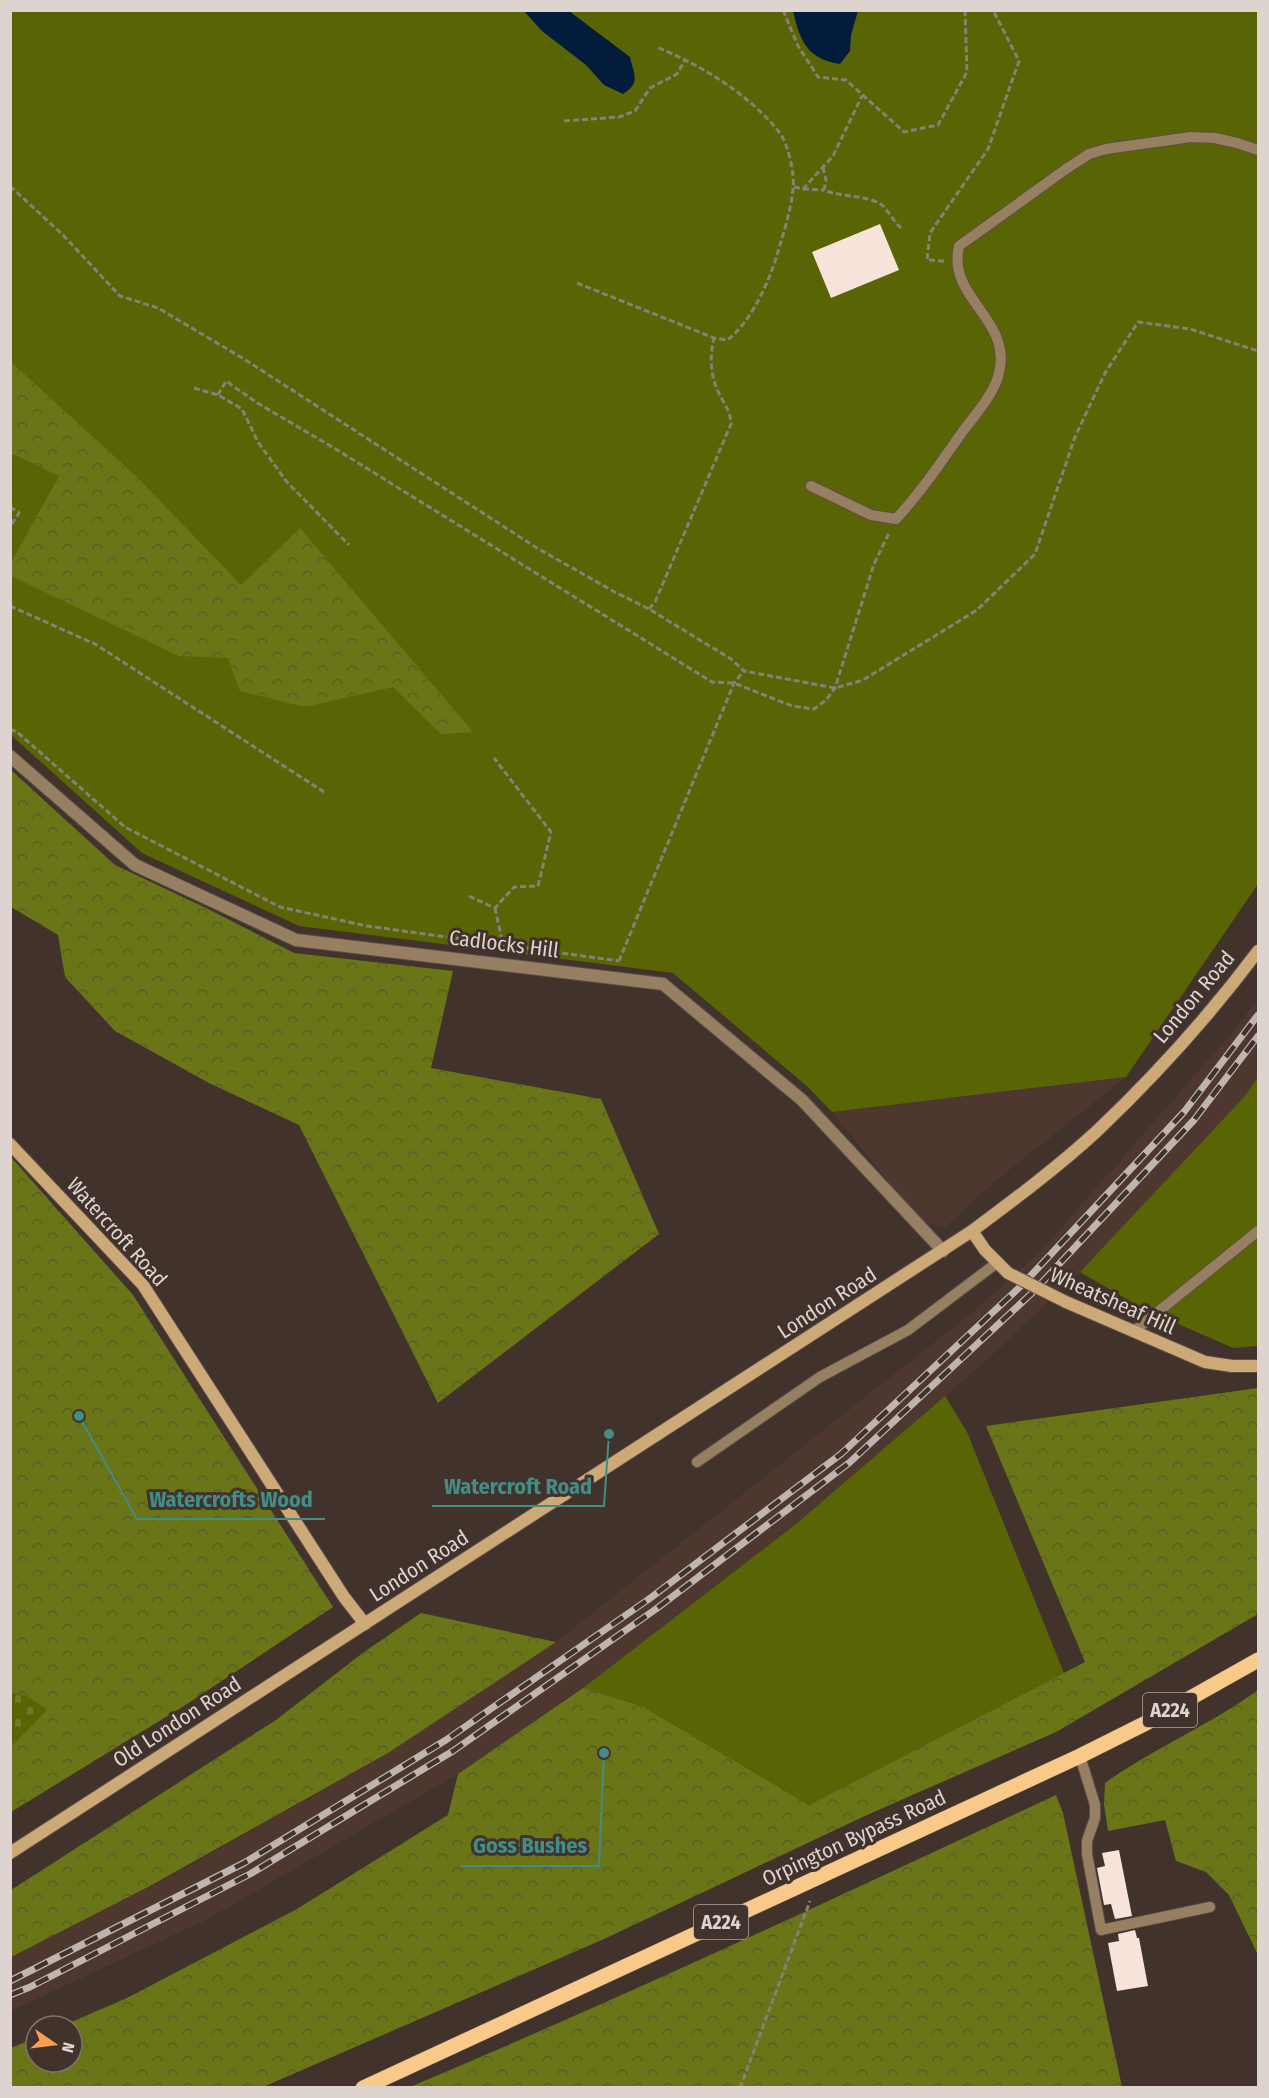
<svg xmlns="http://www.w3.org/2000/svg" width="1269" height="2098" viewBox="0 0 1269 2098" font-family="'Fira Sans Condensed',sans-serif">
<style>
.built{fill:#4d372e}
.green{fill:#596405}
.forest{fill:url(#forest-crowns)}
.cemetery{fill:url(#cemetery-stones)}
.water{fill:#031c3b}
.building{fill:#f7e3da}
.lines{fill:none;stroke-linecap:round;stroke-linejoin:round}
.lane-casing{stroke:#5d4f49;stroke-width:12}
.street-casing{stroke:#5d4f49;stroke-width:14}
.secondary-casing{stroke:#5d4f49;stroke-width:14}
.primary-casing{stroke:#5d4f49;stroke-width:16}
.path{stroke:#8b7e79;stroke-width:3;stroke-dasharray:6 3;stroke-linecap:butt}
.lane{stroke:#978062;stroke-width:10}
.street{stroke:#978062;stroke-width:12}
.secondary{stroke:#cea978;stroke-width:12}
.primary{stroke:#f8c989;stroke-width:15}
.rail-casing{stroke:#bfb4b0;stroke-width:7}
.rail{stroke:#41322c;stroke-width:4.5;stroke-dasharray:14;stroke-linecap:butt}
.secondary-bridge-casing{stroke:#5d4f49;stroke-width:14;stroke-linecap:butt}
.secondary-bridge{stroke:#cea978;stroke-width:12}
.labels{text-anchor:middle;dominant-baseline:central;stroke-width:6;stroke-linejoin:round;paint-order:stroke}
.shield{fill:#41322c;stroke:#aea39e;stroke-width:1.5}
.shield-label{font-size:20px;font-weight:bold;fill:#ddd3cf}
.street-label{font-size:21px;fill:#ddd3cf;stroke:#41322c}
.leader{fill:none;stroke:#428d86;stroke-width:2}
.callout-dot{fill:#428d86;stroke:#41322c;stroke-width:2}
.callout-label{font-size:22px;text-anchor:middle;font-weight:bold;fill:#428d86;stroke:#41322c;stroke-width:6;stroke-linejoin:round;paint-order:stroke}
</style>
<defs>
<pattern id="forest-crowns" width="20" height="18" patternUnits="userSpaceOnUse" patternTransform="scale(1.5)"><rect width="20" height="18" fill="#6a7517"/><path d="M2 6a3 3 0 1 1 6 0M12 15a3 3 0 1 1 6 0" fill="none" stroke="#585d29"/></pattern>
<pattern id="cemetery-stones" width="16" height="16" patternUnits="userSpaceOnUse" patternTransform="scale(1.5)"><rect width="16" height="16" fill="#596405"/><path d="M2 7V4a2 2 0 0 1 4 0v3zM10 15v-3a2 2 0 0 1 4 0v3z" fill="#707928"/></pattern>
</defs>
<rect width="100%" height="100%" fill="#41322c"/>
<!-- built -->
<g class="built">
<polygon points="1258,999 1258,1077 1245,1096 1080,1272 988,1359 796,1524 592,1681 458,1774 208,1919 11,2011 11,1957 167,1878 388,1753 556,1642 975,1310 1039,1253 1235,1029"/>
<polygon points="1126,1077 993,1183 946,1227 920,1221 832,1112"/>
</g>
<!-- green -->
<g class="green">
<polygon points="11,11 1258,11 1258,884 1126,1077 832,1112 808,1087 673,973 299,926 142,853 11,735"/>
<polygon points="1258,1077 1258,1346 1233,1348 1142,1308 1080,1272 1245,1096"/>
<polygon points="945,1396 967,1432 1064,1673 809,1805 642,1706 583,1688 796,1524"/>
</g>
<!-- forest -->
<g class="forest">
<polygon points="11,362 137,477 241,585 300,528 473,732 441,734 393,687 305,707 240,691 228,658 179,656 11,576 11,563 59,476 11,453"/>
<polygon points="11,770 115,865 206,908 294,953 453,971 431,1068 601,1099 659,1234 438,1403 299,1125 209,1083 115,1031 65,977 58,935 11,907"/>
<polygon points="10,1156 133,1295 333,1607 187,1704 11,1812"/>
<polygon points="1258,1388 1258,1614 1056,1732 867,1815 604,1939 263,2087 11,2087 11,2048 36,2037 36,2062 72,2062 72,2026 62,2026 127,1998 297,1909 448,1815 458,1774 583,1688 642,1706 809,1805 1085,1662 986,1426"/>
<polygon points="421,1613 556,1642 388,1753 150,1886 11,1957 11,1890 276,1720 364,1652"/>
<path d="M1258 1690V1955L1229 1895 1206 1872 1176 1861 1165 1820 1108 1831 1104 1804 1105 1783C1154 1748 1210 1725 1258 1690Z"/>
<path d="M1056 1795 1063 1813 1122 2087H410C628 1995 842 1895 1056 1795Z"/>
</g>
<!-- cemetery -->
<polygon class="cemetery" points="11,1692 29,1697 47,1710 11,1747"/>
<!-- water -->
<g class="water">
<path d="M524 11H569L630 57C634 75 641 83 623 94L604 85 586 65 542 31Z"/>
<path d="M793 11H858L851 35 850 51 840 64C808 59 800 42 793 11Z"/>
</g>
<!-- building -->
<g class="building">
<polygon points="880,224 899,270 831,298 812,252"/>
<polygon points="1119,1850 1132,1916 1115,1919 1111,1904 1104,1905 1097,1868 1105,1866 1102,1853"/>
<polygon points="1135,1930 1137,1938 1139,1938 1148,1986 1117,1991 1108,1943 1119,1941 1118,1934"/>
</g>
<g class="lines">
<!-- lane casing -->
<g class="lane-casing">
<g id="lane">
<path d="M811 486 871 515 896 519C921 492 942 461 963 431 975 415 992 396 998 377 1003 360 1001 343 992 328 976 300 951 281 959 246L1066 169 1089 154 1106 149 1191 137 1215 138 1237 143 1258 150"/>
<polyline points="1133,1332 1258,1231"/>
<polyline points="697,1462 820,1377 908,1330 998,1262"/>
<polyline points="1080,1756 1095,1805 1095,1818 1087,1841 1087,1854 1101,1930 1210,1907"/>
</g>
</g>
<!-- street casing -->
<g class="street-casing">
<polyline id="street" points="10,756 135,865 296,940 663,984 802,1100 943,1251"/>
</g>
<!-- secondary casing -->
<g class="secondary-casing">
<g id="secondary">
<polyline points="10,1144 143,1285 344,1597 365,1624"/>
<polyline points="972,1231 985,1250 1008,1273"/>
<polyline points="1066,1302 1205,1362 1232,1366 1258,1366"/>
<path d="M10 1853 972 1231C1015 1199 1058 1167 1097 1131 1156 1075 1210 1015 1258 951"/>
</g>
</g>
<!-- primary casing -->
<g class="primary-casing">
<polyline id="primary" points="363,2088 1080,1756 1146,1723 1258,1660"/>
</g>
<!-- path -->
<g class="path">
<polyline points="783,10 798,46 818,77 846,80 904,132 938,125 967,72 965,10"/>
<polyline points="564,121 619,117 635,111 650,88 677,74 685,60"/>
<path d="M823 167 826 180 824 190C843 198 865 194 882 205 887 209 894 222 901 228"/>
<polyline points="10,186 63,235 120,296 158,308 244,359 537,548 613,591 649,609 731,659 744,671 835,688 863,680 977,610 1035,554 1075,437 1105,373 1138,322 1190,329 1258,351"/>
<polyline points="794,187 803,189 833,156 862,96"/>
<polyline points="803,189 824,190"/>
<polyline points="944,261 927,260 930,233 988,149 1019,61 993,10"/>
<path d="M577 283 714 338 727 340C750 324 769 282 777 255 783 234 791 211 793 189 795 174 788 143 779 132 750 95 700 64 656 47"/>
<polyline points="194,388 218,395 242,409 258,442 286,481 349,545"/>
<polyline points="218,395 226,381 259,404 334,448 712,682 734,683 792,706 814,709 826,700 835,688 874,564 890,531"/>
<polyline points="10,507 19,513 10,527"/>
<polyline points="10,606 95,644 324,792"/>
<path d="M649 609 655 602 731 424C731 411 722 401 717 389 710 373 710 354 714 338"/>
<polyline points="10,729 17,732 125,827 280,907 367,926 619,961"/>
<polyline points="469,896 495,908 514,887 538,886 551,832 494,758"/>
<polyline points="495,908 503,945"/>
<polyline points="619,961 734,683 744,671"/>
<polyline points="740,2088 810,1901"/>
</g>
<!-- lane -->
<use href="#lane" class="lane"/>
<!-- street -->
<use href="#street" class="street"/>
<!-- secondary -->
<use href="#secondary" class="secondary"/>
<!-- primary -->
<use href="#primary" class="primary"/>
<!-- rail casing -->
<g class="rail-casing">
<g id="rail">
<polyline points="10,1981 244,1863 446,1740 649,1599 841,1454 1023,1284 1184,1112 1258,1015"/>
<polyline points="10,1995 30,1987 250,1874 453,1751 656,1609 849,1463 1032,1293 1194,1120 1258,1036"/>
</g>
</g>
<!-- rail -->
<use href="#rail" class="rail"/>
<!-- secondary-bridge casing -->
<g class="secondary-bridge-casing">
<polyline id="secondary-bridge" points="1008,1273 1066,1302"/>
</g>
<!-- secondary-bridge -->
<use href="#secondary-bridge" class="secondary-bridge"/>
</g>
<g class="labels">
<!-- shield labels -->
<g class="shield">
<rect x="1143" y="1693" width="54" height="34" rx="4.5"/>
<rect x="694" y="1905" width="54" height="34" rx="4.5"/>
</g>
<g class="shield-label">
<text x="1170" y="1710">A224</text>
<text x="721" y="1922">A224</text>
</g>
<!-- street labels -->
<g class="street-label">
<text transform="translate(504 944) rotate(7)">Cadlocks Hill</text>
<text transform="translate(1194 997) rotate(-50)">London Road</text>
<text transform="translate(117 1232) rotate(48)">Watercroft Road</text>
<text transform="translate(1113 1301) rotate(24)">Wheatsheaf Hill</text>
<text transform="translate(827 1303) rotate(-33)">London Road</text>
<text transform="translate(419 1566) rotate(-33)">London Road</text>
<text transform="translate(177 1722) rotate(-33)">Old London Road</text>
<text transform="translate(854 1838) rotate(-25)">Orpington Bypass Road</text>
</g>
</g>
<!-- callouts -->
<path class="leader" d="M609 1434L604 1506H432M79 1416L137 1519H325M604 1753L599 1866H461"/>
<g class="callout-dot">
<circle cx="609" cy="1434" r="6"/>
<circle cx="79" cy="1416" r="6"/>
<circle cx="604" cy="1753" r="6"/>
</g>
<g class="callout-label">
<text x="518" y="1494">Watercroft Road</text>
<text x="231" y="1507">Watercrofts Wood</text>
<text x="530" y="1853">Goss Bushes</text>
</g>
<!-- border -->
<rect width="1269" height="2098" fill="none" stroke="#ddd3cf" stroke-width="24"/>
<!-- north arrow -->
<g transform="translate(54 2044) rotate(104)"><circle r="28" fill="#41322c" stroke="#7f726d" stroke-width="1.5"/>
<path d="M0-4.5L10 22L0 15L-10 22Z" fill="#fb9e51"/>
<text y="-9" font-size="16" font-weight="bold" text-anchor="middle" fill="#ddd3cf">N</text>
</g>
</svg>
